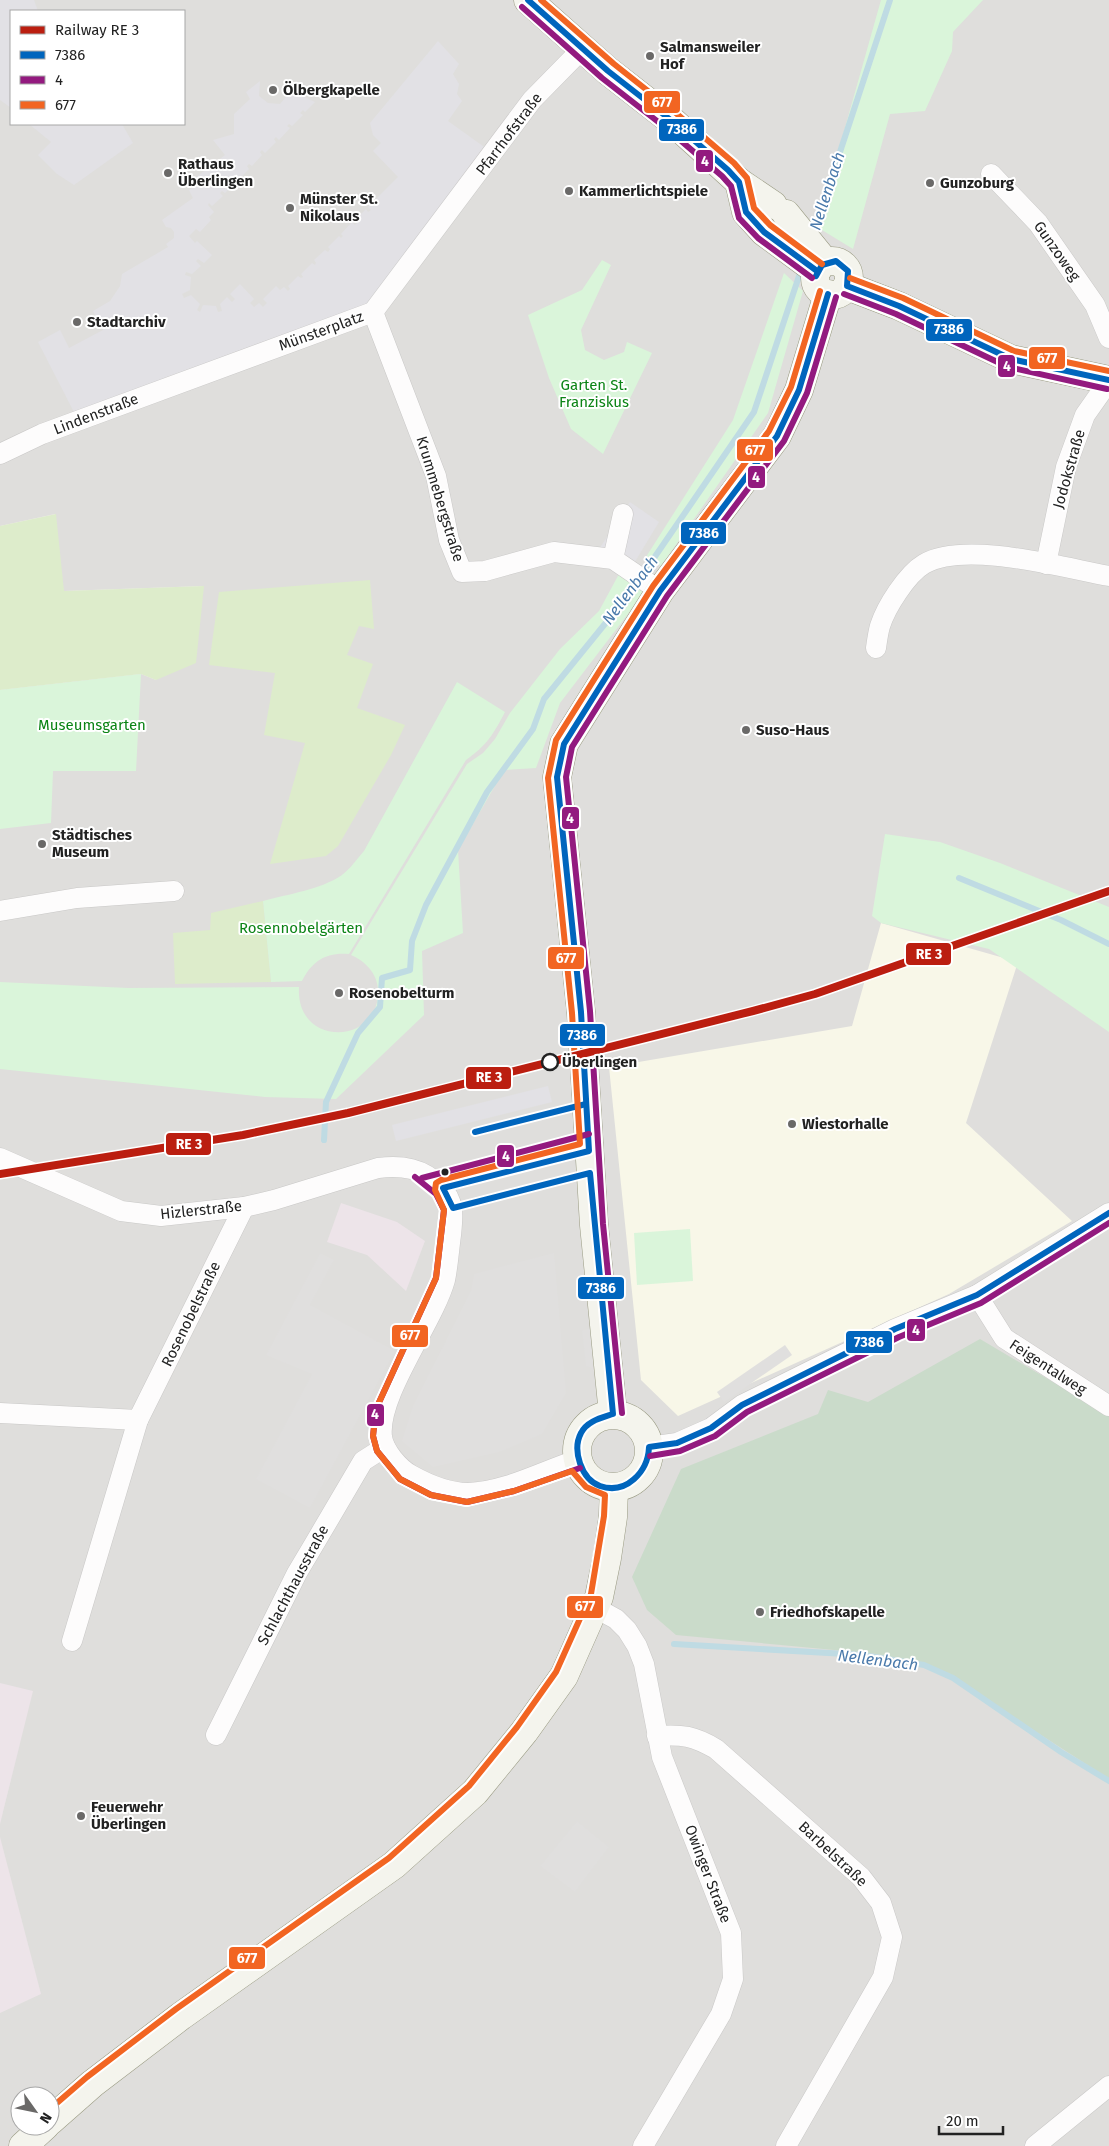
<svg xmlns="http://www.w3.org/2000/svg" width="1109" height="2146" viewBox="0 0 1109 2146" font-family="'Fira Sans',sans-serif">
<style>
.residential{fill:#dfdedc;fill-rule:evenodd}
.industrial{fill:#ede4e9}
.education{fill:#f8f7e8}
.grass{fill:#ddeccb}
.cemetery{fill:#cadbca}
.park{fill:#daf5da}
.parking{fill:#e0dfde}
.plaza{fill:#e2e1e5}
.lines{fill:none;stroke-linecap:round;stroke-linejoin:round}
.stream{stroke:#bfdbe3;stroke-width:6}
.street-casing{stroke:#c9c8c7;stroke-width:21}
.secondary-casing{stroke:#999a82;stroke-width:29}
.street{stroke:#fdfcfc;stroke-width:20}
.secondary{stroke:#f4f4ed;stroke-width:28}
.bus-1-casing{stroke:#fff;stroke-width:10}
.bus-2-casing{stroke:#fff;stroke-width:10}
.bus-3-casing{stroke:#fff;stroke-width:10}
.bus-1{stroke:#0065bd;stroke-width:6}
.bus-2{stroke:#931a7f;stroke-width:6}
.bus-3{stroke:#f26522;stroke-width:6}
.rail-1-casing{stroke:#fff;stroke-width:11}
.rail-1{stroke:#bb1e10;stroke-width:8}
.poi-dot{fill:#6a6968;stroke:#fff;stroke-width:2}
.stop-dot{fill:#fff;stroke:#222;stroke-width:2.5}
.bus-dot{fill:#222;stroke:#fff;stroke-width:2}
.labels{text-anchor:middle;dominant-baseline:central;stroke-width:4;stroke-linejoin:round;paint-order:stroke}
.poi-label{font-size:15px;font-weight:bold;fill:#222;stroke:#fff;text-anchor:start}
.street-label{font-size:15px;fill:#222;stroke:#fff}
.park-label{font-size:15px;fill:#0c8416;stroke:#fff}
.stop-label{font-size:15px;font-weight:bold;fill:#222;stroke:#fff;text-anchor:start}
.water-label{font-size:16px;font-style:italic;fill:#4a7aab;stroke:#fff}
.line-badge{stroke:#fff;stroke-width:2}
.badge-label{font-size:14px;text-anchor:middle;font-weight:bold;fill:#fff}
</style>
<rect width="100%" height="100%" fill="#f0eeeb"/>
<!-- residential -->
<path class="residential" d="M0 0H1109V2146H0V690L141 674 156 680 203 586 63 591 55 514 0 526ZM11 11H184V124H11ZM20 2096H50V2126H20Z"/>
<!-- industrial -->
<g class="industrial">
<polygon points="341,1203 397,1222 425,1241 406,1291 367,1255 327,1242"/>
<polygon points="0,1683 33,1691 0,1824"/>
<polygon points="0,1837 41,1994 0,2013"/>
</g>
<!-- education -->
<polygon class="education" points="881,923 1018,962 966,1123 1072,1221 949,1294 678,1416 641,1380 609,1067 852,1026"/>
<!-- grass -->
<g class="grass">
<polygon points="56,514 64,591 204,586 196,663 156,680 141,674 0,690 0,526"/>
<polygon points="370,580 374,629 359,626 347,655 373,664 357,708 405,725 391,755 338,846 326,856 270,864 305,743 264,735 275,673 209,665 219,592"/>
<polygon points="263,901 271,982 175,984 173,933 210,930 211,913"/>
</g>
<!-- cemetery -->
<polygon class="cemetery" points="980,1339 1109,1415 1109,1779 953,1678 924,1665 877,1654 676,1635 647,1610 632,1577 681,1469 818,1414 828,1390 868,1402"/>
<!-- park -->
<g class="park">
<polygon points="881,0 983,0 953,32 952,51 925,111 890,114 853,249 817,227"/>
<polygon points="602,260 611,265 581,330 585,350 604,360 624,352 627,342 652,353 603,454 571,429 549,378 528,315 582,290"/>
<polygon points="784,273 803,291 768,413 661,566 646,557 733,420"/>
<path d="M619 574 647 589 560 703 536 768 504 770 458 850 463 933 422 951 424 1015 336 1099 265 1097 0 1069V982L128 988 299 987C295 1048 381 1046 378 989 377 973 365 961 351 955L467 764 483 753 495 739 510 713 560 649 599 611Z"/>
<polygon points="141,674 136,771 53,771 51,823 0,829 0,690"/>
<path d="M457 682 505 712C493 735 487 745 466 760L349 954C326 952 312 961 302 981L271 982 263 901C288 894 320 890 342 875 350 869 357 859 364 851Z"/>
<polygon points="885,834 940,842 1000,863 1109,907 1109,1032 989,949 881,923 872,916"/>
<polygon points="690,1229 693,1281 637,1285 634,1233"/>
</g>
<!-- parking -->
<g class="parking">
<polygon points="320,1253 334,1260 310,1305 395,1351 310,1508 256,1479 312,1374 266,1355"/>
<polygon points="554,1253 566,1393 542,1434 499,1452 433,1467 402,1441 413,1406 471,1291 474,1274"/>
<polygon points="591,1329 596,1369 586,1366 582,1330"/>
<polygon points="785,1345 792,1355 724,1402 717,1392"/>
<polygon points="577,1821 609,1847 575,1892 540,1866"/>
</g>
<!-- plaza -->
<g class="plaza">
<polygon points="0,0 34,0 38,11 11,11 11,108 0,100"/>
<polygon points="438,41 459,64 453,74 459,84 457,94 462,101 448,121 494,154 373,312 76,416 38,342 60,330 69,348 103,330 93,311 110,301 120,286 122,274 168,247 166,244 174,238 174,232 171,228 166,227 162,220 193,198 189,190 199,184 195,178 225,155 213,140 234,134 234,114 250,99 246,92 260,81 259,96 268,103 280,104 291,91 315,102 305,112 303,110 300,113 303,115 292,126 289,124 287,126 290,128 279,140 276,137 274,139 276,142 265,153 262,150 260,152 262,155 252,166 249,164 247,166 249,169 238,180 235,178 233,180 236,182 225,193 222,191 220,193 223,196 212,206 209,203 208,205 214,212 209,217 211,220 200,232 196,229 189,236 195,243 197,241 212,255 204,263 198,259 196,261 201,266 192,274 186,272 185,275 191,277 190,290 182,294 184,298 191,295 200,304 197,310 200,312 203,305 216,306 218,312 222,311 220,304 227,297 232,302 235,299 230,294 240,284 254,299 250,303 254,307 259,303 263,307 267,303 263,299 276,286 280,290 284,287 288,291 290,289 288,286 298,276 301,278 303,277 301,274 312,263 315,265 316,263 314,260 325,250 328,252 330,249 328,247 339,236 341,238 343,236 341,234 352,222 355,225 357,223 355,220 366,209 368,212 371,210 368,207 398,177 373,151 381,143 373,135 370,123"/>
<polygon points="29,124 122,124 133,143 74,185 57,174 38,155 51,142"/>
<polygon points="630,502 659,522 630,570 599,549"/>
<polygon points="548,1086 552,1102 396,1141 392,1125"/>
</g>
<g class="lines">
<!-- stream -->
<g class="stream">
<polyline points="813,234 890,0"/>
<polyline points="959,878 1061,920 1109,944"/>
<polyline points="324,1140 326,1102 358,1033 380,1007 382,978 410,970 412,941 426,905 487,792 533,729 544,699 630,593 754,412 802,267"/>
<polyline points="674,1644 863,1655 924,1665 953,1678 1061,1752 1109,1781"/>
</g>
<!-- street casing -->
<g class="street-casing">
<g id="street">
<polyline points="991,174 1038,223 1095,305 1109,338"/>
<polyline points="373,312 436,476 449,540 462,572 485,571 554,552 613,559 660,591"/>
<polyline points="0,454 42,434 373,312 532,100 583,48"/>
<polyline points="613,559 623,514"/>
<polyline points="1046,564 1066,467 1085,415 1109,381"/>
<path d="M876 648C877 641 878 633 880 626 886 607 907 574 924 564 965 540 1064 568 1109 576"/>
<polyline points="0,911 77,898 174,891"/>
<path d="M0 1158 121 1211 161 1216 244 1207 274 1200 378 1168C402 1165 423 1168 440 1186 455 1201 453 1215 451 1235 449 1249 448 1266 445 1280 433 1323 377 1395 382 1437 384 1451 399 1468 411 1475 429 1485 448 1493 468 1493 505 1492 543 1471 577 1460"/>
<polyline points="977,1295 1004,1338 1109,1406"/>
<polyline points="0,1413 138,1420 244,1207"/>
<polyline points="649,1447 677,1443 711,1428 742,1405 895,1329 977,1295 1109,1213"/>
<polyline points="594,1607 616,1619 627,1630 637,1646 644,1664 662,1757 731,1933 733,1979 721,2014 643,2146"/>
<polyline points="72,1641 138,1420"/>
<polyline points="216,1735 297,1573 316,1541 363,1461 385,1447"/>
<path d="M657 1736C682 1734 694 1736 716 1749L861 1877 881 1903 892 1937 883 1977 786 2146"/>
<polyline points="1035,2146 1109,2086"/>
</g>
</g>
<!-- secondary casing -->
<g class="secondary-casing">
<g id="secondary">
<polyline points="528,0 608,71 672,121 739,182 773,205"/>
<polyline points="739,182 746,212 764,232 817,271"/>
<polyline points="786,214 825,262"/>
<circle cx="832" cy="278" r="17"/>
<polyline points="847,286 899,306 1011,359 1109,380"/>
<polyline points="613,1414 594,1225 581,1012 557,777 564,744 660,591 777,436 799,390 828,294"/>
<circle cx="613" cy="1451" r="36"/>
<polyline points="50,2121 92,2084 181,2016 394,1865 475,1792 524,1732 564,1676 599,1597 607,1558 613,1517 614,1488"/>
<polyline points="23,2146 45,2126"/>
</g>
</g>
<!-- street -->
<use href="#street" class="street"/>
<!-- secondary -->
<use href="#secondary" class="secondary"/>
<!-- bus-1 casing -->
<g class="bus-1-casing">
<g id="bus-1">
<polyline points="528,0 608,71 672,121 728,170 739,182 746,212 764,232 817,271"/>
<polyline points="816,276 822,265 836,261 848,271 847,286 899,306 1011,359 1109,380"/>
<path d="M828 294 799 390 777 436 660 591 564 744 557 777 581 1012 589 1151 443 1188 453 1208 590 1173 613 1414C601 1418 587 1421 581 1433 572 1450 581 1479 600 1486 626 1495 648 1472 649 1447L677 1443 711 1428 742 1405 895 1329 977 1295 1109 1213"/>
<polyline points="475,1132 586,1104"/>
</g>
</g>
<!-- bus-2 casing -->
<g class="bus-2-casing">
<g id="bus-2">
<polyline points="522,7 602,78 666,128 722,176 731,186 739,218 758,238 812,278"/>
<polyline points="844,294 896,314 1008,367 1107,389"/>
<polyline points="415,1177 436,1194 444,1210 436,1278 376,1409 373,1436 377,1451 400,1479 431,1495 467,1502 514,1491 580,1468"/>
<polyline points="422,1178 589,1134"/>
<polyline points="622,1413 603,1224 590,1011 566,777 572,747 667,596 784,441 807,393 836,297"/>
<polyline points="650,1456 680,1451 715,1436 747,1412 899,1337 981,1303 1109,1223"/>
</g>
</g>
<!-- bus-3 casing -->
<g class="bus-3-casing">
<g id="bus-3">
<polyline points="541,0 614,64 677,114 734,163 747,178 754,208 770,225 822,264"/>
<polyline points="850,278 903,298 1014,351 1109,371"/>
<polyline points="50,2109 87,2077 176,2009 389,1858 469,1786 517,1727 556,1672 591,1594 604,1516 605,1495 586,1487 572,1471 514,1491 467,1502 431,1495 400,1479 377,1451 373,1436 376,1409 436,1278 444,1210 435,1190 436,1183 441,1180 580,1144 572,1013 548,778 556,740 653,586 769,431 791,387 820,291"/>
</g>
</g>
<!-- bus-1 -->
<use href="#bus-1" class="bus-1"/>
<!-- bus-2 -->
<use href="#bus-2" class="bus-2"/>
<!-- bus-3 -->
<use href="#bus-3" class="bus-3"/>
<!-- rail-1 casing -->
<g class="rail-1-casing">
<polyline id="rail-1" points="0,1174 243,1135 348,1113 753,1011 815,994 1109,891"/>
</g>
<!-- rail-1 -->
<use href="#rail-1" class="rail-1"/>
</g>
<!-- markers -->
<g class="poi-dot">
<circle cx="650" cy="56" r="5"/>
<circle cx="273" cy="90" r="5"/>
<circle cx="168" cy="173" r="5"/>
<circle cx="930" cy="183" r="5"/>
<circle cx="569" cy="191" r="5"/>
<circle cx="290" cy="208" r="5"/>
<circle cx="77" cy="322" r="5"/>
<circle cx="746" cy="730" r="5"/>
<circle cx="42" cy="844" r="5"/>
<circle cx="339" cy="993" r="5"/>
<circle cx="792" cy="1124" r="5"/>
<circle cx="760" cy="1612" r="5"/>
<circle cx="81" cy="1816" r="5"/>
</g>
<circle class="stop-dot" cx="550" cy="1062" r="8"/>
<circle class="bus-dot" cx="445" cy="1172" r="4.5"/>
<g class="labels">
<!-- poi labels -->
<g class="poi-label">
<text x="660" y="47">Salmansweiler<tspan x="660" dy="17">Hof</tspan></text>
<text x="283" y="90">Ölbergkapelle</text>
<text x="178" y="164">Rathaus<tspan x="178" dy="17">Überlingen</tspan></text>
<text x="940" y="183">Gunzoburg</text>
<text x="579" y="191">Kammerlichtspiele</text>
<text x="300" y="199">Münster St.<tspan x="300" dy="17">Nikolaus</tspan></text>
<text x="87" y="322">Stadtarchiv</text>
<text x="756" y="730">Suso-Haus</text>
<text x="52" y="835">Städtisches<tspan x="52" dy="17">Museum</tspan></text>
<text x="349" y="993">Rosenobelturm</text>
<text x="802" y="1124">Wiestorhalle</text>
<text x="770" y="1612">Friedhofskapelle</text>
<text x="91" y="1807">Feuerwehr<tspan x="91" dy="17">Überlingen</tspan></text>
</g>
<!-- street labels -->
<g class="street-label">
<text transform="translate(509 134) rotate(-53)">Pfarrhofstraße</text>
<text transform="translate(1057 251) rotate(55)">Gunzoweg</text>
<text transform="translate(321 331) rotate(-20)">Münsterplatz</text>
<text transform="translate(96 414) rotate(-21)">Lindenstraße</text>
<text transform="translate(1069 469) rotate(-74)">Jodokstraße</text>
<text transform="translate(440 499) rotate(73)">Krummebergstraße</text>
<text transform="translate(201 1210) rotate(-6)">Hizlerstraße</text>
<text transform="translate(191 1314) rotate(-64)">Rosenobelstraße</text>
<text transform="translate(1048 1367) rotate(33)">Feigentalweg</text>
<text transform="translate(293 1585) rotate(-62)">Schlachthausstraße</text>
<text transform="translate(833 1854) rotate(43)">Barbelstraße</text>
<text transform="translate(708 1874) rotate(69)">Owinger Straße</text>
</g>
<!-- park labels -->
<g class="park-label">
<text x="594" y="385">Garten St.<tspan x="594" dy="17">Franziskus</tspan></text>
<text x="92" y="725">Museumsgarten</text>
<text x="301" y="928">Rosennobelgärten</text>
</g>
<!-- stop labels -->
<g class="stop-label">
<text x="562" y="1062">Überlingen</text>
</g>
<!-- water labels -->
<g class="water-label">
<text transform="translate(827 191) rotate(-72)">Nellenbach</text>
<text transform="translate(630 590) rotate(-53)">Nellenbach</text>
<text transform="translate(878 1660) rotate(7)">Nellenbach</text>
</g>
</g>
<g class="line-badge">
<rect x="643" y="90" width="38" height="24" rx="5" fill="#f26522"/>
<rect x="658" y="118" width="47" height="24" rx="5" fill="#0065bd"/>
<rect x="695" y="149" width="19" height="24" rx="5" fill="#931a7f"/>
<rect x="925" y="318" width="48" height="24" rx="5" fill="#0065bd"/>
<rect x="1028" y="346" width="38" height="24" rx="5" fill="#f26522"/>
<rect x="997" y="354" width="19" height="24" rx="5" fill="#931a7f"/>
<rect x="736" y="438" width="38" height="24" rx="5" fill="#f26522"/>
<rect x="747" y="465" width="19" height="24" rx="5" fill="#931a7f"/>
<rect x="680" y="521" width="47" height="24" rx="5" fill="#0065bd"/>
<rect x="561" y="806" width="19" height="24" rx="5" fill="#931a7f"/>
<rect x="905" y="942" width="47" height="24" rx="5" fill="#bb1e10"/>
<rect x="547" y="946" width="38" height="24" rx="5" fill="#f26522"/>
<rect x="559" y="1023" width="47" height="24" rx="5" fill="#0065bd"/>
<rect x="465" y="1066" width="47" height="24" rx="5" fill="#bb1e10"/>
<rect x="165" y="1132" width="47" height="24" rx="5" fill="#bb1e10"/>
<rect x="496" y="1144" width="19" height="24" rx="5" fill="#931a7f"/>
<rect x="577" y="1276" width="48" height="24" rx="5" fill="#0065bd"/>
<rect x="906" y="1318" width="20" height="24" rx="5" fill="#931a7f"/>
<rect x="391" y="1324" width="38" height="24" rx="5" fill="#f26522"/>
<rect x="845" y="1330" width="48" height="24" rx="5" fill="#0065bd"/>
<rect x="366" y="1403" width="19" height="24" rx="5" fill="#931a7f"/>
<rect x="566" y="1595" width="38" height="24" rx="5" fill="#f26522"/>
<rect x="228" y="1946" width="38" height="24" rx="5" fill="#f26522"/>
</g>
<g class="badge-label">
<text x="662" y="107">677</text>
<text x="682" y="134">7386</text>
<text x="705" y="166">4</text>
<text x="949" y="334">7386</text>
<text x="1047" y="363">677</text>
<text x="1007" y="371">4</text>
<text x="755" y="455">677</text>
<text x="756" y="482">4</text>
<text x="704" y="538">7386</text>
<text x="570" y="823">4</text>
<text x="929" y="959">RE 3</text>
<text x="566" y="963">677</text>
<text x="582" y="1040">7386</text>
<text x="489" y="1082">RE 3</text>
<text x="189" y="1149">RE 3</text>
<text x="506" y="1161">4</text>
<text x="601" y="1293">7386</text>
<text x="916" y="1335">4</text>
<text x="410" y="1340">677</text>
<text x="869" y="1347">7386</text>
<text x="375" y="1419">4</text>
<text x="585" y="1611">677</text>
<text x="247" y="1963">677</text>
</g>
<!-- legend -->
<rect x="10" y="10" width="175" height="115" fill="#ffffff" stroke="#a7a7a7"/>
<rect x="20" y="26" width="25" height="8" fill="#bb1e10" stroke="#a7a7a7"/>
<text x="55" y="35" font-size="15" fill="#222222">Railway RE 3</text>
<rect x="20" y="51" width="25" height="8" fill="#0065bd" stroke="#a7a7a7"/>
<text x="55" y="60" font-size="15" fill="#222222">7386</text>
<rect x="20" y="76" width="25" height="8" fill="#931a7f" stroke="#a7a7a7"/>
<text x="55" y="85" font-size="15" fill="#222222">4</text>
<rect x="20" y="101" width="25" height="8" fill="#f26522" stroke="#a7a7a7"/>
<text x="55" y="110" font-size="15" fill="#222222">677</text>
<!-- north arrow -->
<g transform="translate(35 2111) rotate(123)"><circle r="24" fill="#ffffff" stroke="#a7a7a7"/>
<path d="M0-4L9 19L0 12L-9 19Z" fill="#6a6968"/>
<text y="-8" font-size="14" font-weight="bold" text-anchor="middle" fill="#222222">N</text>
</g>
<!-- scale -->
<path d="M939 2126v8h64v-8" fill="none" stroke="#222222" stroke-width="2.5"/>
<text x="946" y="2126" font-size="15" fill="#222222" stroke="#ffffff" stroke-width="4" paint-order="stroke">20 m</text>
</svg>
